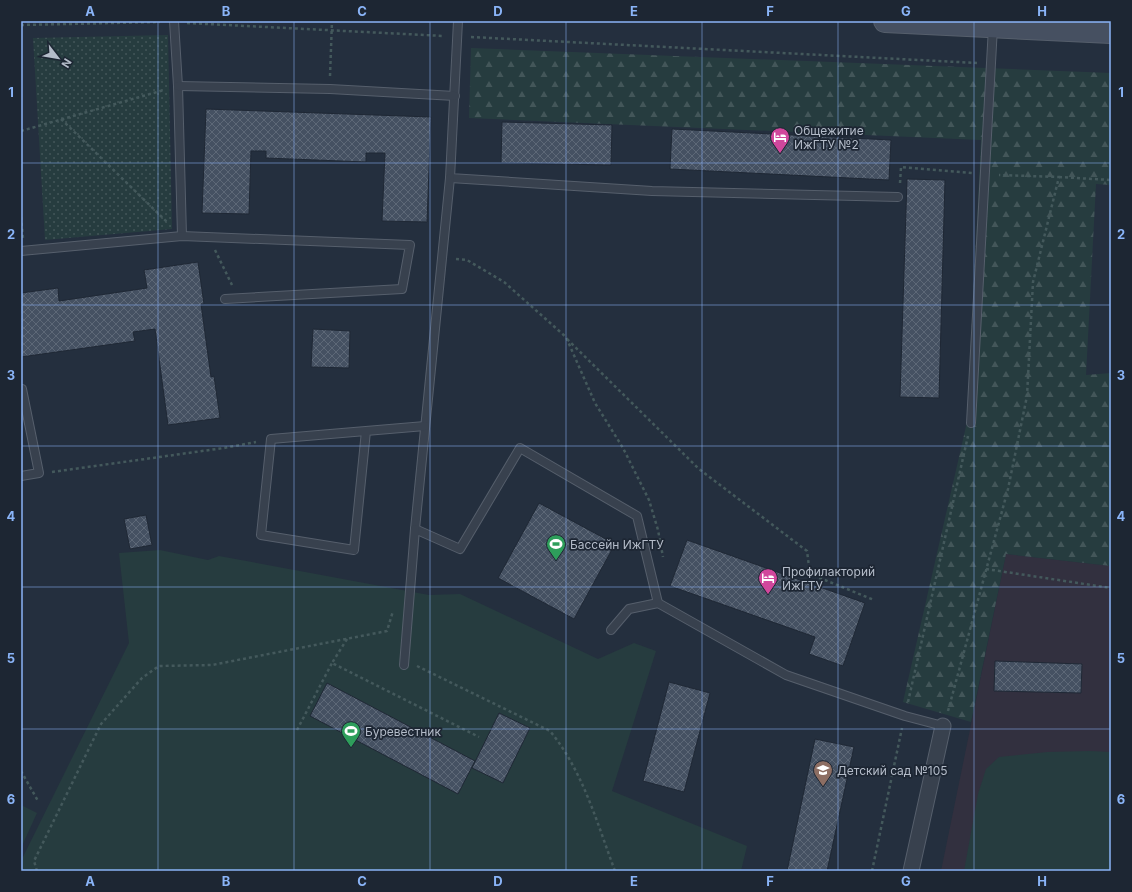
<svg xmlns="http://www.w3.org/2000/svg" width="1132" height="892" viewBox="0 0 1132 892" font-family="Inter,sans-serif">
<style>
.medical{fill:#32303f}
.grass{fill:url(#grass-dots)}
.forest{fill:url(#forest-firs)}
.park{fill:#263c3f}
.building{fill:url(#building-cross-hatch);stroke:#1f2835}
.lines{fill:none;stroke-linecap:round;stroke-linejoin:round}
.lane-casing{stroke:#565f6c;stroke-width:10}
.street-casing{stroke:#565f6c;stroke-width:17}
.secondary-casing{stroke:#565f6c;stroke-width:24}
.path{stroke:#44595c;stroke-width:2.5;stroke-dasharray:3 3;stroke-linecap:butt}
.lane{stroke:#38414e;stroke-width:8}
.street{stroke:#38414e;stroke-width:15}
.secondary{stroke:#465061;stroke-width:22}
.grid{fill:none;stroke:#8ab4f8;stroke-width:1;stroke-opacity:0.55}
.labels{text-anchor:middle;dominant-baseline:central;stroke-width:3.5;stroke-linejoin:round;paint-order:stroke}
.poi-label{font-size:12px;fill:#b4bcc9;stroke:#1d2633;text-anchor:start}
.neatline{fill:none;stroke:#8ab4f8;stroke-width:1.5}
.grid-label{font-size:13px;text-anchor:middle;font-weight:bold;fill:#8ab4f8}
</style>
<defs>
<pattern id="grass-dots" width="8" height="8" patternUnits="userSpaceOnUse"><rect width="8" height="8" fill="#263c3f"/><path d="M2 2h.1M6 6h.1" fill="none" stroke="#435659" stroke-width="1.8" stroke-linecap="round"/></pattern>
<pattern id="forest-firs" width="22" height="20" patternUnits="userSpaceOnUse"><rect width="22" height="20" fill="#263c3f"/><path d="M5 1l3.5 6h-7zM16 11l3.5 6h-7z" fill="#435659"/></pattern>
<pattern id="building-cross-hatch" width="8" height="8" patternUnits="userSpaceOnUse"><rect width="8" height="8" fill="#455162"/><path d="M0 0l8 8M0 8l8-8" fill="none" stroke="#5d6877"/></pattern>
</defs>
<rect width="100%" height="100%" fill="#242f3e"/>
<!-- medical -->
<polygon class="medical" points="1006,554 1111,566 1111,871 941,871"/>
<!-- grass -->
<polygon class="grass" points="168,35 172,229 45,240 33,38"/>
<!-- forest -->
<polygon class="forest" points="471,48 1111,73 1111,185 1096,184 1086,375 1111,373 1111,566 1006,554 971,722 903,702 967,422 981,140 469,118"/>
<!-- park -->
<g class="park">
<polygon points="160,550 208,560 219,556 429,595 460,594 598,659 634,643 656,651 612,791 747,846 741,871 21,871 21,861 129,643 119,553"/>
<polygon points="1090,751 1111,752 1111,871 964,871 978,794 986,769 999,757 1047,752"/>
<polygon points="21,805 37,813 21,848"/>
</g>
<!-- building -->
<g class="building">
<polygon points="206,109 431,117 427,222 382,221 385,153 366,153 366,162 266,158 266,151 251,151 249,214 202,213"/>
<polygon points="502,122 612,125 611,165 501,163"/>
<polygon points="672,129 891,140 889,180 670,169"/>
<polygon points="907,179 945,180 939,398 900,397"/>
<polygon points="198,262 204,304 201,304 211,377 214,376 220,418 168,425 155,329 133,332 135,341 21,357 21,293 58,288 59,301 147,288 144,270"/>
<polygon points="313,329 350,331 349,368 311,367"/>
<polygon points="539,503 615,544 574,619 498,578"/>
<polygon points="146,515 152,545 130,549 124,519"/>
<polygon points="687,540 865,603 843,666 809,654 815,637 670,586"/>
<polygon points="995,661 1082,664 1081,693 994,691"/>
<polygon points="669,682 710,693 684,792 643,781"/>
<polygon points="327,683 475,761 458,794 310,716"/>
<polygon points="499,713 530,728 503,783 472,768"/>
<polygon points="815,739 854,747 827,871 787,871"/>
</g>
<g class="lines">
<!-- lane casing -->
<g class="lane-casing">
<g id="lane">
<polyline points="174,21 178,86 182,236"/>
<polyline points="458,21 450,178 652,191 898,197"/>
<polyline points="178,86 330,89 455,96"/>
<polyline points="450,178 415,529 460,549 520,448 637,516 658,603"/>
<polyline points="21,251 182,236 410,245 402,289 225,299"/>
<polyline points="971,423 993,27"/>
<polyline points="366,431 354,550 261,535 271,439 425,426"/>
<polyline points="21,476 39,473 22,389"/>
<polyline points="611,630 629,609 658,603 786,675 905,716 943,726"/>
<polyline points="404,665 415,529"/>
</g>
</g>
<!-- street casing -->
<g class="street-casing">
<polyline id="street" points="911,871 943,726"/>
</g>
<!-- secondary casing -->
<g class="secondary-casing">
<polyline id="secondary" points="885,21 1111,32"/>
</g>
<!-- path -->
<g class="path">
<polyline points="187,23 444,36"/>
<polyline points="21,25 160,22"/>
<polyline points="471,37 977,63"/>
<polyline points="330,76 332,21"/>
<polyline points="61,119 167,222"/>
<polyline points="21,131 164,90"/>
<polyline points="1059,177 1111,180"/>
<polyline points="900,183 901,167 972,173"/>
<polyline points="21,217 23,238"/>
<polyline points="215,250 232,285"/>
<polyline points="456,259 467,260 504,282 566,337 595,403 623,448 649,500 658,530 663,557"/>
<polyline points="567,339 699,469 807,551 810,574 874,600"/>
<polyline points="52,472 224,448 256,442"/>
<polyline points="986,569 1111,588"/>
<polyline points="347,639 332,663 479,737"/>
<path d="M417 666 550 731C583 771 597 823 615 871"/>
<polyline points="908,702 968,436"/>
<polyline points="948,711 1008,489 1027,396 1033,282 1059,177 999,175"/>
<polyline points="297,730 332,663"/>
<polyline points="21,771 38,801"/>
<polyline points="37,871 34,861 101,724 142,678 159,666 212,665 387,631 393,611"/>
<polyline points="872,871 902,728"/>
</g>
<!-- lane -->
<use href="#lane" class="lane"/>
<!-- street -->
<use href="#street" class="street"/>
<!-- secondary -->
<use href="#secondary" class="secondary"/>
</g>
<!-- grid -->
<path class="grid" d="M158 21V871M294 21V871M430 21V871M566 21V871M702 21V871M838 21V871M974 21V871M21 163H1111M21 305H1111M21 446H1111M21 587H1111M21 729H1111"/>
<!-- icons -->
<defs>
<g id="hotel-pin" transform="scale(1)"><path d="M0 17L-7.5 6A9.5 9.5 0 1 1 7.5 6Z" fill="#d1479c" stroke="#1d2633"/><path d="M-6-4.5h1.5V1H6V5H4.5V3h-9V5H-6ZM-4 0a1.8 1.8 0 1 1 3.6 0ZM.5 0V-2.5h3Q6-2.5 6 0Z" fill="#fff"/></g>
<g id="stadium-pin" transform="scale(1)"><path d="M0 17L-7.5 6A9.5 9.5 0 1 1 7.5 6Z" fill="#2e9e5b" stroke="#1d2633"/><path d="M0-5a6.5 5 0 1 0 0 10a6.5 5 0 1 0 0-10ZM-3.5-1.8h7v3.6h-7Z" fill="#fff"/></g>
<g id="school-pin" transform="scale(1)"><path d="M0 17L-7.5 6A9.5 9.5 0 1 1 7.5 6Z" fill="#8d6e63" stroke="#1d2633"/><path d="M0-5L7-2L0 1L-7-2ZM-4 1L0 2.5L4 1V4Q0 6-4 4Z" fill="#fff"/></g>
</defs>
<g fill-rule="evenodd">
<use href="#hotel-pin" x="780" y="137"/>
<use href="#stadium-pin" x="556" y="544"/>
<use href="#hotel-pin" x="768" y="578"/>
<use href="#stadium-pin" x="351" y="731"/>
<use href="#school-pin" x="823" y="770"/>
</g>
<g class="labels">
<!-- poi labels -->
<g class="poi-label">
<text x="794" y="130">Общежитие<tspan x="794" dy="14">ИжГТУ №2</tspan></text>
<text x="570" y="544">Бассейн ИжГТУ</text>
<text x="782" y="571">Профилакторий<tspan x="782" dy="14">ИжГТУ</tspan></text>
<text x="365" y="731">Буревестник</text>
<text x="837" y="770">Детский сад №105</text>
</g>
</g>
<!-- border -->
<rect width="1132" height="892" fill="none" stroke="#1d2633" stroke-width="44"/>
<!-- north arrow -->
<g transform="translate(58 58) rotate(121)" stroke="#1d2633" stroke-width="3" paint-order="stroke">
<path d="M0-3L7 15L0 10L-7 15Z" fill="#b4bcc9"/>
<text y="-6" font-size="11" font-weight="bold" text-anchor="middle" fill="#b4bcc9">N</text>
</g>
<rect x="22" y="22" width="1088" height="848" class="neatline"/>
<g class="grid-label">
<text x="90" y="16">A</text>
<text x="226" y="16">B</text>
<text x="362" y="16">C</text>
<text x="498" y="16">D</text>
<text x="634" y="16">E</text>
<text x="770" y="16">F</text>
<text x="906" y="16">G</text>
<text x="1042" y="16">H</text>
<text x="11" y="97">1</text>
<text x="1121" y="97">1</text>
<text x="11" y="239">2</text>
<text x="1121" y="239">2</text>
<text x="11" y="380">3</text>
<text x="1121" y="380">3</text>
<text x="11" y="521">4</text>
<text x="1121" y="521">4</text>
<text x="11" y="663">5</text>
<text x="1121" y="663">5</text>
<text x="11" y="804">6</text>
<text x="1121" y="804">6</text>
<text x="90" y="886">A</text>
<text x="226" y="886">B</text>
<text x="362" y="886">C</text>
<text x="498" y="886">D</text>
<text x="634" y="886">E</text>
<text x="770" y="886">F</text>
<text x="906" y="886">G</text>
<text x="1042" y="886">H</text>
</g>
</svg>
